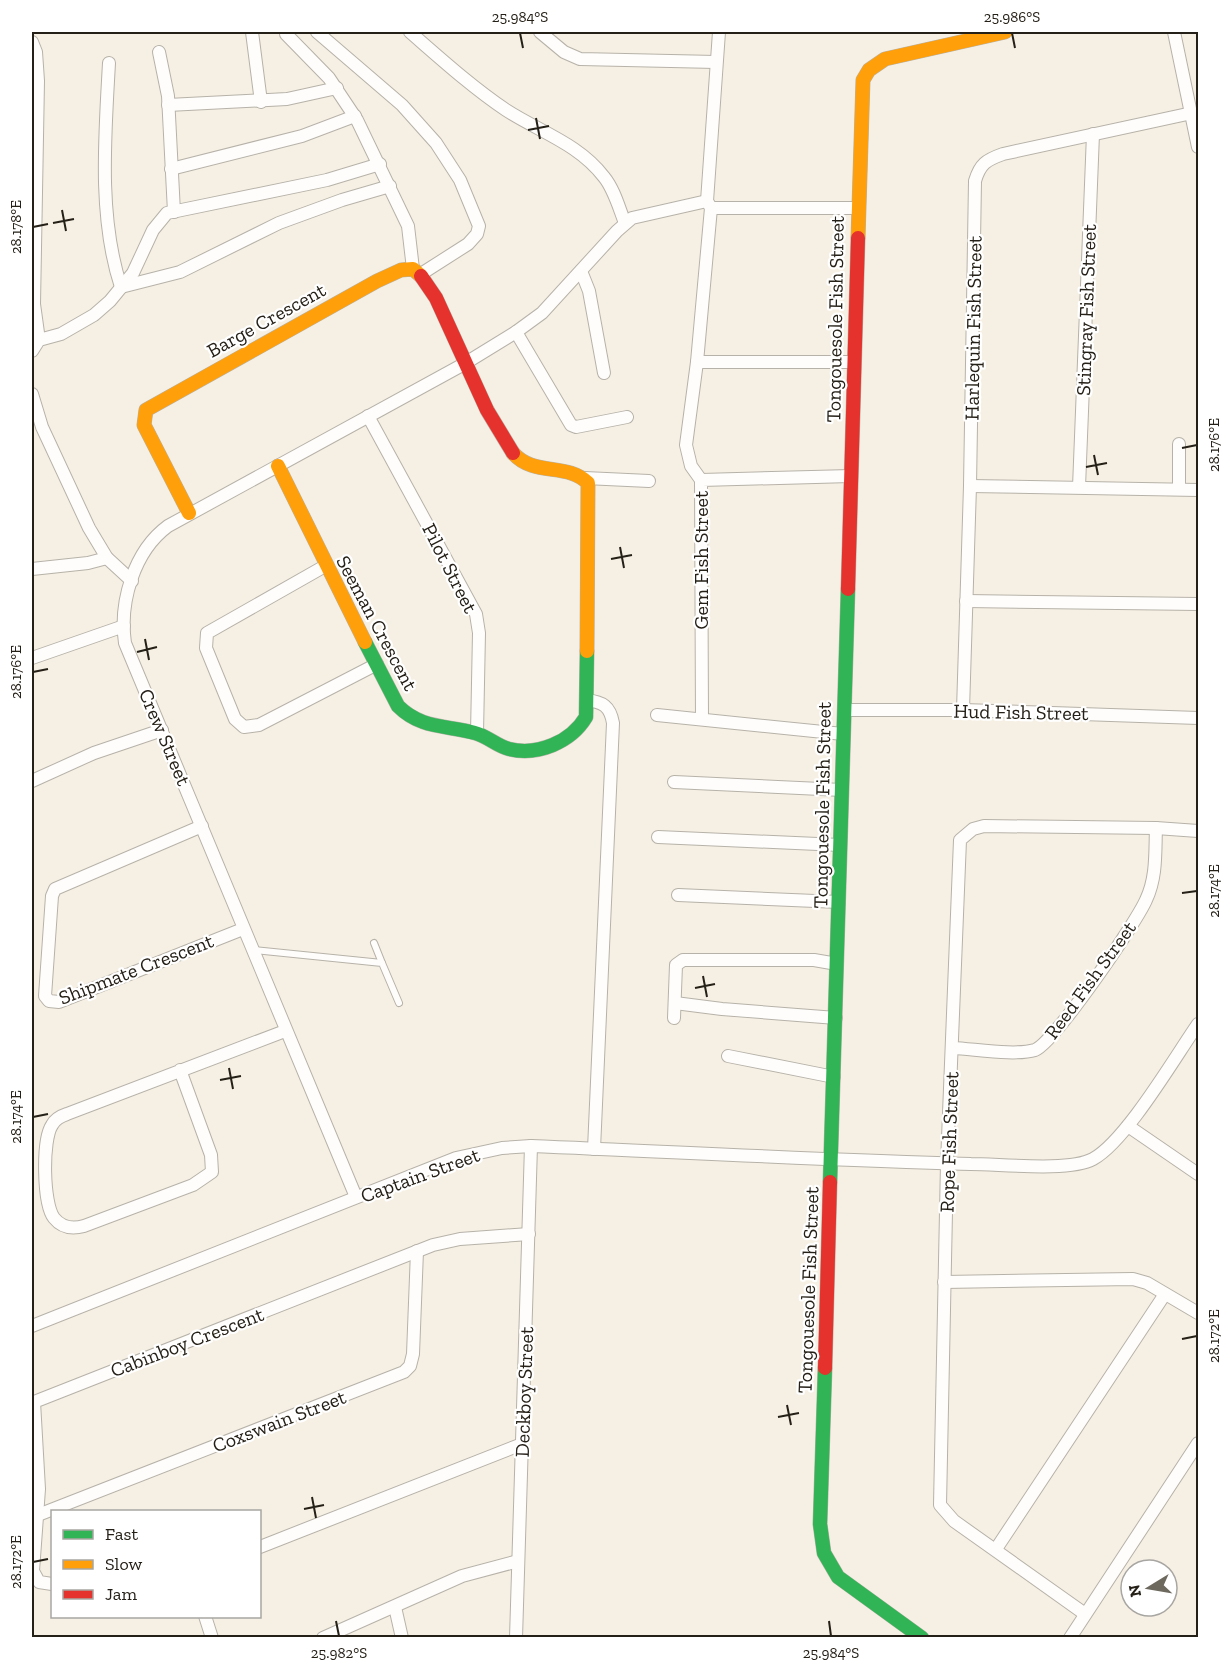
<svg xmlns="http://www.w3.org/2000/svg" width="1230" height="1669" viewBox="0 0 1230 1669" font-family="'Zilla Slab',serif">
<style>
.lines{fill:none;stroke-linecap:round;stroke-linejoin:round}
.lane-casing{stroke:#b7b2a9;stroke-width:8}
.street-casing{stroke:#b7b2a9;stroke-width:14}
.fast-casing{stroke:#b7b2a9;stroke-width:15}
.slow-casing{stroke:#b7b2a9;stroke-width:15}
.jam-casing{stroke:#b7b2a9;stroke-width:15}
.lane{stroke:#fefdfb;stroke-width:6}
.street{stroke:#fefdfb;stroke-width:12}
.fast{stroke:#30b455;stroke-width:14}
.slow{stroke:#ff9f0a;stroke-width:14}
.jam{stroke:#e5322d;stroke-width:14}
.ticks{fill:none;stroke:#252017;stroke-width:2}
.labels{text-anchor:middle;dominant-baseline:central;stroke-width:4.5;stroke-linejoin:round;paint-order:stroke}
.street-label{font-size:20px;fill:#252017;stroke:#fff}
.neatline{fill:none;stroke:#252017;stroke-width:2}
.ticks-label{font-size:15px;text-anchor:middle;fill:#252017}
</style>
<rect width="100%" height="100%" fill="#f6f0e4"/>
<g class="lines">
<!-- lane casing -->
<g class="lane-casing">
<g id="lane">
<polyline points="374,943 382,963"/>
<polyline points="253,950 382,963 399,1003"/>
</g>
</g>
<!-- street casing -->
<g class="street-casing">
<g id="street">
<polyline points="252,32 261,102"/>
<polyline points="317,32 402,105 436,143 460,180 479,226 477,234 468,244 421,274"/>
<path d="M410 32C441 59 472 87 506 110 540 132 579 144 604 177 614 189 619 208 625 223"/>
<polyline points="540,32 564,52 580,59 716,62"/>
<polyline points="1174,32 1198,147"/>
<polyline points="286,34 329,78 357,120 408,226 413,269"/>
<polyline points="32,42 36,52 38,81 34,304 39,340"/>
<polyline points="159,52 168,96 174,212"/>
<path d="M109 63C105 136 98 217 121 287"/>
<polyline points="168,105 287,99 337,88"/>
<polyline points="171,169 302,136 355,116"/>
<polyline points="711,208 858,208"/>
<polyline points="581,271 589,291 604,373"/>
<polyline points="121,287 180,272 279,223 342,200 390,186"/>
<polyline points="516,332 571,425 576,427 627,417"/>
<polyline points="32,351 39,340 61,334 94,315 110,301 133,273 153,230 167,213 327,180 380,164"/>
<polyline points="697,362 854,362"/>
<polyline points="32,394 42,427 89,528 107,558 132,581"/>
<polyline points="368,416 476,614 479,633 477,733"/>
<polyline points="1179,444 1179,489"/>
<polyline points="585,478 649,481"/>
<polyline points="701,480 691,466 686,445 697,362 711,208 707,201 719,32"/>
<polyline points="970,486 1198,490"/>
<polyline points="1079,487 1093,134"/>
<polyline points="325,566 207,633 206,648 235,719 244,727 259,725 377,664"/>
<polyline points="32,569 88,563 107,558"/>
<polyline points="966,601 1198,604"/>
<polyline points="32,658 124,626"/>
<path d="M586 700C603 702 610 706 613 723L594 1149"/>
<polyline points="844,710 963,710 1198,718"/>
<path d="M963 710 970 486 975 181C980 164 986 160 1003 154L1192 113"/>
<polyline points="657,715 843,734"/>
<polyline points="702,719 701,480 851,476"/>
<polyline points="32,781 94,753 162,730"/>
<polyline points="674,782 842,790"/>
<polyline points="202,826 55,889 52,896 45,996 49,1001 59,1002 243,929"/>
<polyline points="658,837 840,845"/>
<polyline points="678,895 839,902"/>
<polyline points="675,1003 722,1009 836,1018"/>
<polyline points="674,1018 676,965 683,960 814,960 837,964"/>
<path d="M953 1048C975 1049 1015 1056 1035 1050 1054 1043 1136 923 1146 900 1157 877 1155 852 1156 828"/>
<polyline points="728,1056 834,1077"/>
<path d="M180 1070 211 1155 212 1172 193 1185 84 1226C73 1229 62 1228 54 1218 43 1204 42 1140 52 1125 55 1119 61 1116 67 1114L285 1031"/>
<polyline points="1128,1126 1198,1174"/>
<path d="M356 1197 125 643C119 602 134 551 168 526L464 364 516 332 542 313 617 231 632 218 707 201"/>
<polyline points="944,1282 1133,1279 1147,1283 1198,1313"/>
<path d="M32 1326 456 1158 502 1148 531 1146C678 1152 824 1160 971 1164 1001 1164 1069 1172 1093 1159 1126 1141 1175 1057 1198 1024"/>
<polyline points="38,1515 404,1372 410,1366 413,1354 417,1251"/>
<polyline points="260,1547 522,1444"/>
<polyline points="996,1549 1165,1294"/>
<polyline points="52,1584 39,1582 33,1571 39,1489 34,1402 433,1245 460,1239 529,1234"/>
<polyline points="395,1607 402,1638"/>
<polyline points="1085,1614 954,1521 940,1505 947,1163 960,840 973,829 984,826 1156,828 1198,831"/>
<polyline points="205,1616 212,1638"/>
<polyline points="323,1638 462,1576 518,1561"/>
<polyline points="516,1638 531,1146"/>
<polyline points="1070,1638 1198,1443"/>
</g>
</g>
<!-- fast casing -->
<g class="fast-casing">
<g id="fast">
<path d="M365 642 398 706C421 729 446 725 475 733 487 736 497 746 509 749 538 756 571 742 586 717L587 651"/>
<polyline points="830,1182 848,589"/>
<polyline points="825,1368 820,1524 824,1553 838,1577 922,1638"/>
</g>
</g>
<!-- slow casing -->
<g class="slow-casing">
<g id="slow">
<polyline points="858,238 863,80 869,70 885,59 1005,32"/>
<path d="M513 453C534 477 567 462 588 483L587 651"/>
<polyline points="278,466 365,642"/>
<polyline points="189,513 144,425 146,410 377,281 401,270 413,269 421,276"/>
</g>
</g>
<!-- jam casing -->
<g class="jam-casing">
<g id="jam">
<polyline points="421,276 436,298 487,410 513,453"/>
<polyline points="848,589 858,238"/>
<polyline points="825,1368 830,1182"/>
</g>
</g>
<!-- lane -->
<use href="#lane" class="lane"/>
<!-- street -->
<use href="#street" class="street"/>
<!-- fast -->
<use href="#fast" class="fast"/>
<!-- slow -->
<use href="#slow" class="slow"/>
<!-- jam -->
<use href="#jam" class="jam"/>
</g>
<!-- ticks -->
<path class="ticks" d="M520 33 523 48M1012 33 1015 48M536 118 540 139M528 130 549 126M62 210 66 231M53 223 74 219M33 227 48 224M1182 448 1197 445M1094 455 1098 475M1086 467 1107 463M620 547 624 568M611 559 632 555M145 639 149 660M137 652 157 647M33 672 48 669M1182 893 1197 891M703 976 707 997M695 988 715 984M229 1068 233 1089M220 1080 241 1076M33 1117 48 1114M1182 1339 1197 1336M787 1405 791 1425M778 1417 799 1413M312 1497 316 1518M304 1509 324 1505M33 1562 48 1559M336 1621 339 1636M829 1621 831 1636"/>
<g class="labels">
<!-- street labels -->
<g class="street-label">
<text transform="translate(1086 310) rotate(-88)">Stingray Fish Street</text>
<text transform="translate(835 319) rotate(-89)">Tongouesole Fish Street</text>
<text transform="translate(266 320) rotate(-29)">Barge Crescent</text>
<text transform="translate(973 328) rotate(-89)">Harlequin Fish Street</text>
<text transform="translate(701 560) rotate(-90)">Gem Fish Street</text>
<text transform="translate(450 568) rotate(63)">Pilot Street</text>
<text transform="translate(377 623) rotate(62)">Seeman Crescent</text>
<text transform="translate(1021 712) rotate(1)">Hud Fish Street</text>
<text transform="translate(165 737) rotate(67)">Crew Street</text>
<text transform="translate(822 805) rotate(-89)">Tongouesole Fish Street</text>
<text transform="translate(136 969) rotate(-21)">Shipmate Crescent</text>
<text transform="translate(1090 980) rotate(-54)">Reed Fish Street</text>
<text transform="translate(949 1142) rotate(-88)">Rope Fish Street</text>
<text transform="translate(420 1175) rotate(-20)">Captain Street</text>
<text transform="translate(808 1290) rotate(-88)">Tongouesole Fish Street</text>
<text transform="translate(187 1342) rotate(-21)">Cabinboy Crescent</text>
<text transform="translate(524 1392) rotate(-88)">Deckboy Street</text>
<text transform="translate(279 1421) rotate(-21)">Coxswain Street</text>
</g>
</g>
<!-- border -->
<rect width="1230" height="1669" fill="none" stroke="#ffffff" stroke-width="66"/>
<!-- legend -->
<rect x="51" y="1510" width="210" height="108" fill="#ffffff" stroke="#a8a6a2" stroke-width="1.5"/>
<rect x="63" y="1530" width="30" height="9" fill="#30b455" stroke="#a8a6a2" stroke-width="1.5"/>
<text x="105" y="1540" font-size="18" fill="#252017">Fast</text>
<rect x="63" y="1560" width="30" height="9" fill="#ff9f0a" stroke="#a8a6a2" stroke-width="1.5"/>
<text x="105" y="1570" font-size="18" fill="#252017">Slow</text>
<rect x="63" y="1590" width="30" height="9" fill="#e5322d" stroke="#a8a6a2" stroke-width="1.5"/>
<text x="105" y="1600" font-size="18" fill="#252017">Jam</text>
<!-- north arrow -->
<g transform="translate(1149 1588) rotate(259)"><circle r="28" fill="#ffffff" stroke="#a8a6a2" stroke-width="1.5"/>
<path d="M0-4.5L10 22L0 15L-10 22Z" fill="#6e695f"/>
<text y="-9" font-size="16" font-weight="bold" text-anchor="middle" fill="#252017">N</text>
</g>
<rect x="33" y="33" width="1164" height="1603" class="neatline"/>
<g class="ticks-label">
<text x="520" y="22">25.984°S</text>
<text x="1012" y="22">25.986°S</text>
<text transform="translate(16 227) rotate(-90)" y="5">28.178°E</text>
<text transform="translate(1214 445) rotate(-90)" y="5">28.176°E</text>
<text transform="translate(16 672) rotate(-90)" y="5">28.176°E</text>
<text transform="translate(1214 891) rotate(-90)" y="5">28.174°E</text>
<text transform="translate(16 1117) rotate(-90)" y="5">28.174°E</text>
<text transform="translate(1214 1336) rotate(-90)" y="5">28.172°E</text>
<text transform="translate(16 1562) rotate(-90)" y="5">28.172°E</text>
<text x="339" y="1658">25.982°S</text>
<text x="831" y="1658">25.984°S</text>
</g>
</svg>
